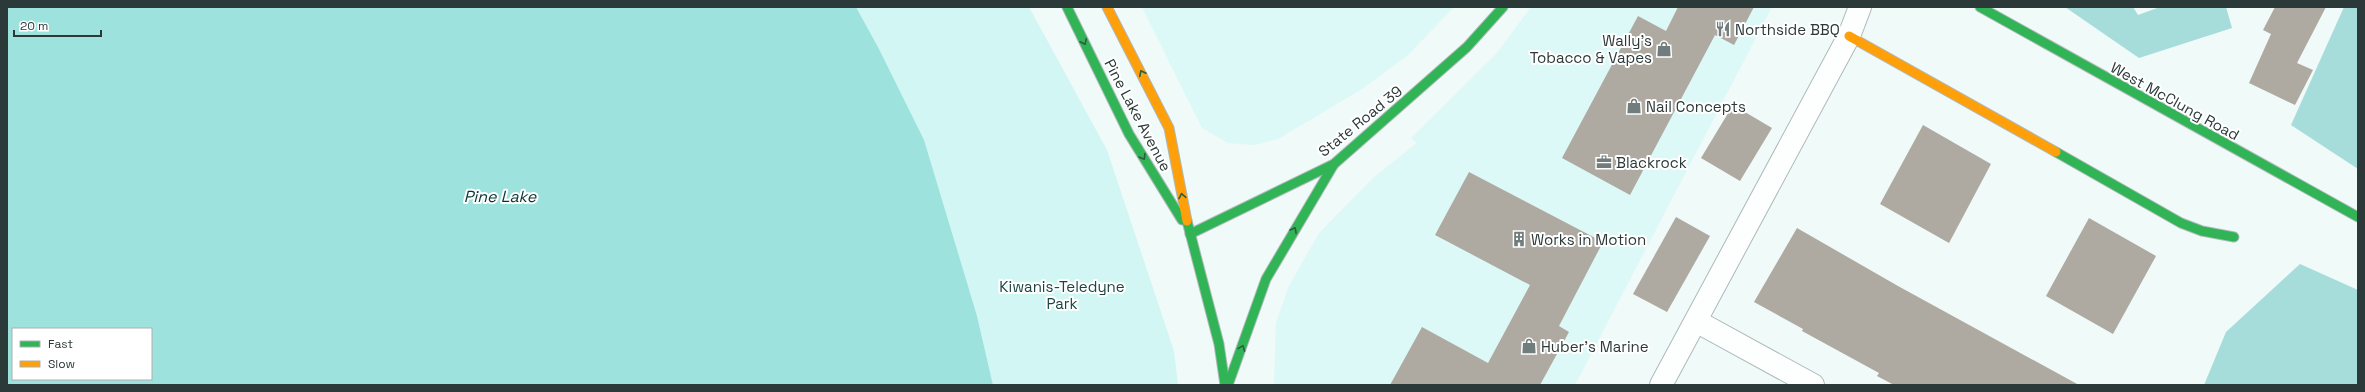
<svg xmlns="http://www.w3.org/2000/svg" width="2365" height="392" viewBox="0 0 2365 392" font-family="'Space Grotesk',sans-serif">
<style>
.built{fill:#dcf9f7}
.green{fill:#d2f6f4}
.forest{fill:#a6ddda}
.water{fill:#9ee2de;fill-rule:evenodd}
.building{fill:#aeaaa1}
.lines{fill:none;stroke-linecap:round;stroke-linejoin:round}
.street-casing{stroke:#aeb9b8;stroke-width:24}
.fast-casing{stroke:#aeb9b8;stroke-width:11}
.slow-casing{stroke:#aeb9b8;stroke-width:11}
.street{stroke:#fdfefe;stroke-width:22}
.fast{stroke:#30b455;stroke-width:9}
.slow{stroke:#ff9f0a;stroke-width:9}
.oneway{stroke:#2c5e41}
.labels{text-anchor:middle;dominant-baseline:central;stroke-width:4;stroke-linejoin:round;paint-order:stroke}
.poi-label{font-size:15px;fill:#2b3938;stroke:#fff;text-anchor:start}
.street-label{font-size:15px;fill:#2b3938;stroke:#fff}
.park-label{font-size:15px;fill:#1b4543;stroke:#fff}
.water-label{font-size:16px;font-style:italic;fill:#083634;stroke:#fff}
</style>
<rect width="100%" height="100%" fill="#effaf9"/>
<!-- built -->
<g class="built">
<polygon points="1142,7 1454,7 1408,55 1362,89 1278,139 1255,145 1228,143 1202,128"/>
<polygon points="1531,7 1772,7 1575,385 1274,385 1276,323 1288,288 1319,233 1373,178 1417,143 1411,138 1496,54"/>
</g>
<!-- green -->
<polygon class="green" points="856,7 1029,7 1107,150 1174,351 1178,385 993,385 977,316 878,47"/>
<!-- forest -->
<g class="forest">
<polygon points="2065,7 2133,7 2138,15 2160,7 2226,7 2232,28 2139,58"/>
<polygon points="2344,7 2358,7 2358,169 2291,125"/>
<polygon points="2300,264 2358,290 2358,385 2204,385 2226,332"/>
</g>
<!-- water -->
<path class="water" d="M7 7H856L878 47 924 140 977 316 993 385H7ZM13 329H151V379H13Z"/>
<!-- building -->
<g class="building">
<polygon points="1678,7 1754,7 1734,45 1715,35 1630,195 1562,158 1638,16 1666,31"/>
<polygon points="2275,7 2326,7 2297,63 2313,70 2295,105 2249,83 2271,34 2263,30"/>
<polygon points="1733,105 1772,128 1740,181 1701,158"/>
<polygon points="1923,125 1991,164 1949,243 1880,204"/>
<polygon points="1469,172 1603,242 1559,326 1569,332 1540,385 1390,385 1422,327 1488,363 1530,285 1435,235"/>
<polygon points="1676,217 1710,236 1667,312 1633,294"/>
<polygon points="2089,218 2156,256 2113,334 2046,296"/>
<polygon points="1797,228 1898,286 2079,385 1894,385 1877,376 1879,373 1802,331 1803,329 1754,302"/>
</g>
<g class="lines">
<!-- street casing -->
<g class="street-casing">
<g id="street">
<polyline points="1696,321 1813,385"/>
<polyline points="1661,385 1849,36 1860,7"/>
</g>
</g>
<!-- fast casing -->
<g class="fast-casing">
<g id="fast">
<polyline points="1067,7 1129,134 1182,220"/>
<polyline points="1980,7 2358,217"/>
<polyline points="2056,152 2181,223 2202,231 2234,237"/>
<polyline points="1187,221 1219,344 1225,385"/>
<polyline points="1190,234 1334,164 1467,47 1503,7"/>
<polyline points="1228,385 1266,279 1334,164"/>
</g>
</g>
<!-- slow casing -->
<g class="slow-casing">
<g id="slow">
<polyline points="1107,7 1169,128 1187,221"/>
<polyline points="1849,36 2056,152"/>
</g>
</g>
<!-- street -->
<use href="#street" class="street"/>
<!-- fast -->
<use href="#fast" class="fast"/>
<!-- slow -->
<use href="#slow" class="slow"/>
</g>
<!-- one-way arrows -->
<defs><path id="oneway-chevron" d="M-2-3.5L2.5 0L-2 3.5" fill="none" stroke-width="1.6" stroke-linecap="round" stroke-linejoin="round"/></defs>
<g class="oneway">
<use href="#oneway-chevron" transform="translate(1084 42) rotate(64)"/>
<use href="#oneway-chevron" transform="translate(1142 73) rotate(-117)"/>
<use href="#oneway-chevron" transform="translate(1143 157) rotate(59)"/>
<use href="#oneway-chevron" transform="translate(1182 196) rotate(-101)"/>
<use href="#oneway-chevron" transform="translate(1294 230) rotate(-61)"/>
<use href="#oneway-chevron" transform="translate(1242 348) rotate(-70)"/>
</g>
<!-- icons -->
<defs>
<g id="restaurant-bare" transform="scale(1.2)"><path d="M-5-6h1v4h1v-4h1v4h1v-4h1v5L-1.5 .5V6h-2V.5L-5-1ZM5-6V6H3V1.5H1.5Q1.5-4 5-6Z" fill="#707d7c" stroke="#fff" stroke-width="2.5" paint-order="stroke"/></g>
<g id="shop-bare" transform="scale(1.2)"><path d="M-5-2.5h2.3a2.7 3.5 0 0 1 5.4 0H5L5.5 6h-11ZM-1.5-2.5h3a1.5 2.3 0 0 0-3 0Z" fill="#707d7c" stroke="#fff" stroke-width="2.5" paint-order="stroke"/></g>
<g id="office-bare" transform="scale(1.2)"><path d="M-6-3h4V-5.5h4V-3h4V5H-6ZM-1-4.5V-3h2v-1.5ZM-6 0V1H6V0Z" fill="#707d7c" stroke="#fff" stroke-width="2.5" paint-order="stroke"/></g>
<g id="building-bare" transform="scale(1.2)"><path d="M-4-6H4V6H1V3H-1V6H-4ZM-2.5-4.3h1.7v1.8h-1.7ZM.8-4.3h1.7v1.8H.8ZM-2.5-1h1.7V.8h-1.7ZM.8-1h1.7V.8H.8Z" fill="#707d7c" stroke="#fff" stroke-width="2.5" paint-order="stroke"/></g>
</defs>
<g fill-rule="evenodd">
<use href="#restaurant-bare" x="1723" y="29"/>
<use href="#shop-bare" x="1664" y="49"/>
<use href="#shop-bare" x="1634" y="106"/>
<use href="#office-bare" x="1604" y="162"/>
<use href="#building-bare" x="1519" y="239"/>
<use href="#shop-bare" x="1529" y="346"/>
</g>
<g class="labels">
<!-- poi labels -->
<g class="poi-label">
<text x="1735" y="29">Northside BBQ</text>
<text x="1652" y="40" text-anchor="end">Wally's<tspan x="1652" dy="17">Tobacco &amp; Vapes</tspan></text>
<text x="1646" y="106">Nail Concepts</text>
<text x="1616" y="162">Blackrock</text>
<text x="1531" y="239">Works in Motion</text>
<text x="1541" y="346">Huber's Marine</text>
</g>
<!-- street labels -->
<g class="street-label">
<text transform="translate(2175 101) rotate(29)">West McClung Road</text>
<text transform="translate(1138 115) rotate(62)">Pine Lake Avenue</text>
<text transform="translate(1360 121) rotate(-39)">State Road 39</text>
</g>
<!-- park labels -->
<g class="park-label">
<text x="1062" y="286">Kiwanis-Teledyne<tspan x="1062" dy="17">Park</tspan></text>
</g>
<!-- water labels -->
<g class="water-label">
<text x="500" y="196">Pine Lake</text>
</g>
</g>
<!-- border -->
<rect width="2365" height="392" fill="none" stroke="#2b3938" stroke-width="16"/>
<!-- legend -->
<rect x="12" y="328" width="140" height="52" fill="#ffffff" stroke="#aab0af"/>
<rect x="20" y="341" width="20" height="6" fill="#30b455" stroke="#aab0af"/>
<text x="48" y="348" font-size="12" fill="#2b3938">Fast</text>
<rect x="20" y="361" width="20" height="6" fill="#ff9f0a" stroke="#aab0af"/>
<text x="48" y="368" font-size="12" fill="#2b3938">Slow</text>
<!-- scale -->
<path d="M14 30v6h87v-6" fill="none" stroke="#2b3938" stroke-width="2"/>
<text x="20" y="30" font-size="12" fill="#2b3938" stroke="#ffffff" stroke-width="3" paint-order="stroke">20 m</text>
</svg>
